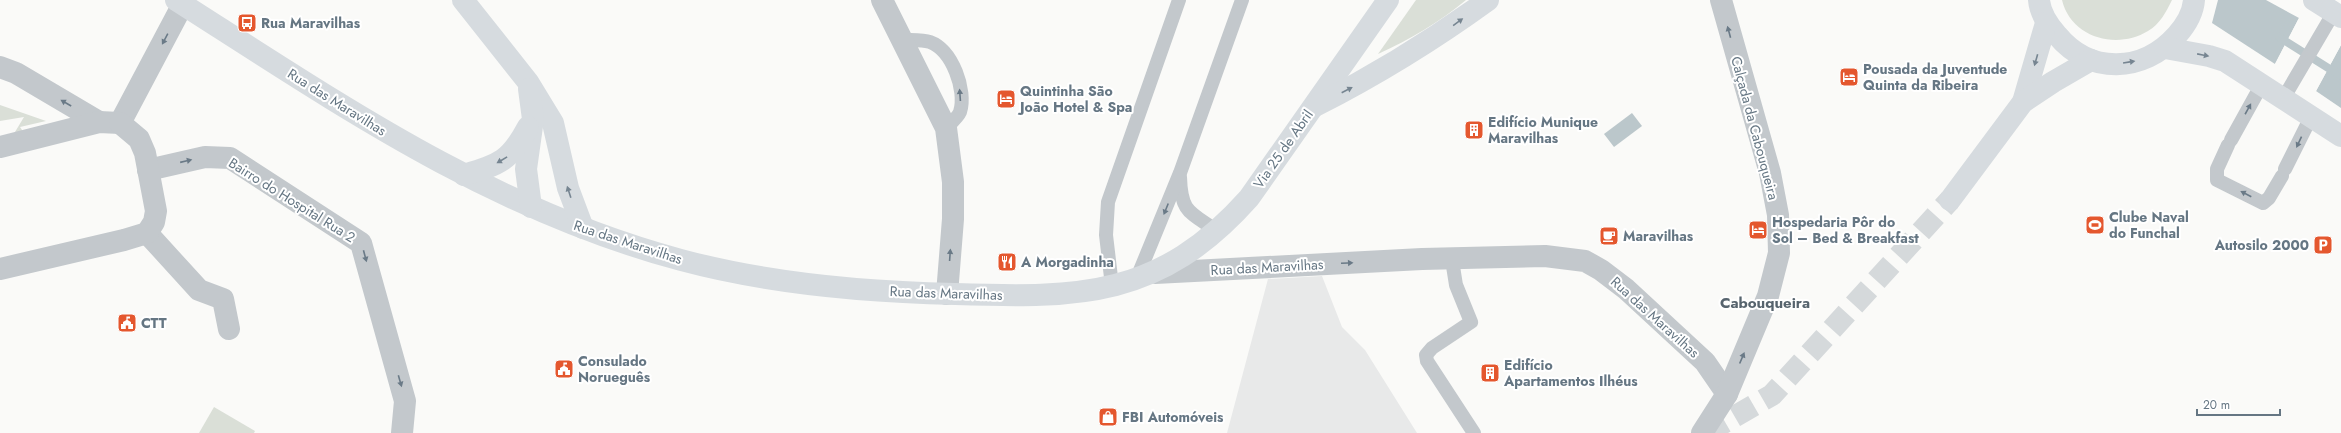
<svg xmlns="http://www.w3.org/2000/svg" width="2341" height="433" viewBox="0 0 2341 433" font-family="Jost,sans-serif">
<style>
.built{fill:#e8e9e9}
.green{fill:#dadfd7}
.water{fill:#bbc7cb}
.pier{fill:#fafaf8}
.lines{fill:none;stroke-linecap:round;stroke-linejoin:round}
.stream{stroke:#bbc7cb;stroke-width:8}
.secondary-tunnel{stroke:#d5d9db;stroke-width:22;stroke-dasharray:22 11;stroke-linecap:butt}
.lane{stroke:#c3c8cc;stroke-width:14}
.street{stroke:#c3c8cc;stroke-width:22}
.secondary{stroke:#d6dbdf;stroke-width:22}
.oneway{fill:#768591}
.oneway2{fill:#6a7a87}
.labels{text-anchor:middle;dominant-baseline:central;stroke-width:4;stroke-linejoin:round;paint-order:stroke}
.poi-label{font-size:14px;font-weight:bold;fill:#657683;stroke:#fff;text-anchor:start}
.street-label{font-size:14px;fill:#657683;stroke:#fff}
.neighbourhood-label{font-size:15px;font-weight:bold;fill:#57646e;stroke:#fff}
</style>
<rect width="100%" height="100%" fill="#fafaf8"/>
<!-- built -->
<polygon class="built" points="1322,276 1342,327 1365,350 1417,433 1227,433 1268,279"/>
<!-- green -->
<g class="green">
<path d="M1416 0H1466C1440 22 1409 40 1378 54Z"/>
<path d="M2062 0H2172C2166 12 2160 24 2148 31 2117 50 2071 38 2062 0Z"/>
<polygon points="0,105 46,121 20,127 24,133 12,137 24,117 0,121"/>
<polygon points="214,407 255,431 254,433 199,433"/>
</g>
<!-- water -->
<g class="water">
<polygon points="2218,0 2266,0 2299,18 2275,64 2212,23"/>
<polygon points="2341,45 2341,108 2316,91"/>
<polygon points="1632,113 1642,126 1614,147 1604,134"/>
</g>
<!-- pier -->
<g class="pier">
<polygon points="2299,18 2301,19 2277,65 2275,64"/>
<polygon points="2341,43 2341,45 2316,91 2315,90"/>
</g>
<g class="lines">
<!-- stream -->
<polyline class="stream" points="2279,37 2341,76"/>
<!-- secondary-tunnel -->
<polyline class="secondary-tunnel" points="1706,433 1772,395 1950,200"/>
<!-- lane -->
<g class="lane">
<path d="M902 40C910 40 922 39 930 42 952 50 967 90 960 112 958 117 950 124 946 128"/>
<polyline points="2283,99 2334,12"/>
<polyline points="2231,140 2262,84"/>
<polyline points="2228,145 2217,169 2217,180 2263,203 2269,198 2282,176"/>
<polyline points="2285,169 2311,117"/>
<path d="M1180 177C1181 213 1190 212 1217 231"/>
<polyline points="1452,260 1456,285 1471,322 1432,348 1426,355 1427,361 1474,433"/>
<polyline points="1137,278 1180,173 1242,0"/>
<polyline points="1112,286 1106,235 1108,202 1179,0"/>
</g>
<!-- street -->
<g class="street">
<polyline points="882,0 946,128 953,182 953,219 947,294"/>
<polyline points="0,67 16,73 99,122"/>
<polyline points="120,123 183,4"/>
<polyline points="0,147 99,122 120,123"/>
<polyline points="148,170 205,157 230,158 361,243 405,401 402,433"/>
<polyline points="147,233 199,290 223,299 229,329"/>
<polyline points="0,269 124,240 147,233 154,222 156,211 145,153 139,139 120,123"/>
<polyline points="1155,273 1422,259 1545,256 1585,261 1601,270 1626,289 1705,362 1727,394"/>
<polyline points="1702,433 1727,394 1768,296 1779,253 1778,215 1770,173 1721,0"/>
</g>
<!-- secondary -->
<g class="secondary">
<path d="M176 0C339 104 491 209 681 260 770 284 863 292 955 294 1080 298 1160 298 1249 198L1388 0"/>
<polyline points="463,0 528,82 553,123 568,188 583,228"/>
<path d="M2039 0C2040 13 2048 25 2057 35 2090 75 2143 73 2177 35 2185 26 2193 13 2194 0"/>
<polyline points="2314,0 2341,17"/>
<polyline points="2165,48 2209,56 2225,61 2341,136"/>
<polyline points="529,89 533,119 526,169 531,207"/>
<polyline points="2023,102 2046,23"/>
<path d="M1315 106C1376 75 1433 40 1488 0"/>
<path d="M464 175C500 164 510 161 528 127"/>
<polyline points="1950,200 2023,102 2053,82 2091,60"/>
</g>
</g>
<!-- one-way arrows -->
<defs><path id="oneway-solid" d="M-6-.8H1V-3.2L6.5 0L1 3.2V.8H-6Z"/></defs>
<g class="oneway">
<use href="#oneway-solid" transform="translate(1458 22) rotate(-36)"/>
<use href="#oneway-solid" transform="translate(2203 55) rotate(11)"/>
<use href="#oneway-solid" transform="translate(2036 60) rotate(106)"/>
<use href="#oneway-solid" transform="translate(2129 62) rotate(-9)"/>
<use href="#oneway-solid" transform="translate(1347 90) rotate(-27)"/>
<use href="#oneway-solid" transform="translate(502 160) rotate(149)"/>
<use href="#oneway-solid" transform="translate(569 192) rotate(-108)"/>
</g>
<g class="oneway2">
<use href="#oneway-solid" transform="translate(1729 32) rotate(-105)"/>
<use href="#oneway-solid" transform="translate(165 39) rotate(118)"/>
<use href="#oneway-solid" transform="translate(960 95) rotate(-94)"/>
<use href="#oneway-solid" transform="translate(66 103) rotate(-150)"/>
<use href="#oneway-solid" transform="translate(2248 109) rotate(-61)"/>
<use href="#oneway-solid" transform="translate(2299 142) rotate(115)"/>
<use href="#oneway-solid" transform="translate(186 161) rotate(-13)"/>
<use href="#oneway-solid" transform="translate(2246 194) rotate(-152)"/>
<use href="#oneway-solid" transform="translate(1166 209) rotate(112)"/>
<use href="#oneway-solid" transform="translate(950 255) rotate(-86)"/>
<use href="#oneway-solid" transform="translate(365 256) rotate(75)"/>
<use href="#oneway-solid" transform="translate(1347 263) rotate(-3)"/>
<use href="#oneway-solid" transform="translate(1742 358) rotate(-67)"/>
<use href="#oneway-solid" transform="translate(400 381) rotate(74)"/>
</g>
<!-- icons -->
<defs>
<g id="bus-square" transform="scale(1)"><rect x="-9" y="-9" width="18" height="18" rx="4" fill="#e4572e" stroke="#fff"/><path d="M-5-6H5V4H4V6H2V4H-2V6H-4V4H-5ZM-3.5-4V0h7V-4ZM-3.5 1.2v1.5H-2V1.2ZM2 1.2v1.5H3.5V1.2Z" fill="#fff"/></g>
<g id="hotel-square" transform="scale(1)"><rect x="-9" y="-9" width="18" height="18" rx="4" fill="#e4572e" stroke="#fff"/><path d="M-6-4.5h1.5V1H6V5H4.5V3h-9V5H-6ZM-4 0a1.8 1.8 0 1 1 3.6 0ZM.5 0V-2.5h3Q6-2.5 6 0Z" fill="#fff"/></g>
<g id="building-square" transform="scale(1)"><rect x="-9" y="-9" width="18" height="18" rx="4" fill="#e4572e" stroke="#fff"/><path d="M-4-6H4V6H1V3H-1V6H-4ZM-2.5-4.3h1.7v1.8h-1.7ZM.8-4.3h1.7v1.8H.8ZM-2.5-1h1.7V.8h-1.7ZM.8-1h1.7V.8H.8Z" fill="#fff"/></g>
<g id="stadium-square" transform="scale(1)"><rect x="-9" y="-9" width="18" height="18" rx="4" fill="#e4572e" stroke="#fff"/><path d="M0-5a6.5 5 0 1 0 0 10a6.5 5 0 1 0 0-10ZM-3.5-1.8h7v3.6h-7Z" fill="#fff"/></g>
<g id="cafe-square" transform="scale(1)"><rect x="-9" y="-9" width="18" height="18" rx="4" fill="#e4572e" stroke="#fff"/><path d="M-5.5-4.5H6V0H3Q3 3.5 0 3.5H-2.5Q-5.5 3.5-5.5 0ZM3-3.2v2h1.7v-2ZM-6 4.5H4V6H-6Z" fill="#fff"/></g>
<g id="parking-square" transform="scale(1)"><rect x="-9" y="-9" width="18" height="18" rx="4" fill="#e4572e" stroke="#fff"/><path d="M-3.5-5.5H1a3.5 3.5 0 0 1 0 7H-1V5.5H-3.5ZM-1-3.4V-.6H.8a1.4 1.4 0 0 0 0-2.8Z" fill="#fff"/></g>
<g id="restaurant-square" transform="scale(1)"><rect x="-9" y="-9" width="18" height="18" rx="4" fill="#e4572e" stroke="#fff"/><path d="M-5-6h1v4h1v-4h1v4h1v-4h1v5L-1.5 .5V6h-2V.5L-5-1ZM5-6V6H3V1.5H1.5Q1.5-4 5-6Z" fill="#fff"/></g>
<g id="civic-square" transform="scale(1)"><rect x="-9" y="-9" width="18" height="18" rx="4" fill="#e4572e" stroke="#fff"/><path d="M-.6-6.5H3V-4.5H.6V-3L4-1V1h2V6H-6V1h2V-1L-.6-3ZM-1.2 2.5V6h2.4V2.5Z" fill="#fff"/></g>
<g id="shop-square" transform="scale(1)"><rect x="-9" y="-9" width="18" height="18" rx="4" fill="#e4572e" stroke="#fff"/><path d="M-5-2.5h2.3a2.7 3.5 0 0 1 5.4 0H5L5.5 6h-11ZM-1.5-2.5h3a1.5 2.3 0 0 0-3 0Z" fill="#fff"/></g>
</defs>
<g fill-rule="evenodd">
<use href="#bus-square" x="247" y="23"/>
<use href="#hotel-square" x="1849" y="77"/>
<use href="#hotel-square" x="1006" y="99"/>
<use href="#building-square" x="1474" y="130"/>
<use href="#stadium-square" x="2095" y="225"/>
<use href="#hotel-square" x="1758" y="230"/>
<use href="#cafe-square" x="1609" y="236"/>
<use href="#parking-square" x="2323" y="245"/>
<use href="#restaurant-square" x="1007" y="262"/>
<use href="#civic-square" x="127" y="323"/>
<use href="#civic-square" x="564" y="369"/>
<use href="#building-square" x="1490" y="373"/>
<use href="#shop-square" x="1108" y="417"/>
</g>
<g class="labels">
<!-- poi labels -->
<g class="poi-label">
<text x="261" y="23">Rua Maravilhas</text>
<text x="1863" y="69">Pousada da Juventude<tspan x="1863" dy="16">Quinta da Ribeira</tspan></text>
<text x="1020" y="91">Quintinha São<tspan x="1020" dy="16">João Hotel &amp; Spa</tspan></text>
<text x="1488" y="122">Edifício Munique<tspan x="1488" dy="16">Maravilhas</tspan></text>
<text x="2109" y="217">Clube Naval<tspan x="2109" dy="16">do Funchal</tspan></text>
<text x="1772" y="222">Hospedaria Pôr do<tspan x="1772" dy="16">Sol – Bed &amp; Breakfast</tspan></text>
<text x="1623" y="236">Maravilhas</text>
<text x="2309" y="245" text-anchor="end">Autosilo 2000</text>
<text x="1021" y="262">A Morgadinha</text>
<text x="141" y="323">CTT</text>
<text x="578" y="361">Consulado<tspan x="578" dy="16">Norueguês</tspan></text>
<text x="1504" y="365">Edifício<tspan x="1504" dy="16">Apartamentos Ilhéus</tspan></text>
<text x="1122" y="417">FBI Automóveis</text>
</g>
<!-- street labels -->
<g class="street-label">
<text transform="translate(337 102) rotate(32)">Rua das Maravilhas</text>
<text transform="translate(1755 128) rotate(75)">Calçada da Cabouqueira</text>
<text transform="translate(1283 149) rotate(-55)">Via 25 de Abril</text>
<text transform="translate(292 200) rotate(32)">Bairro do Hospital Rua 2</text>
<text transform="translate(628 242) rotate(18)">Rua das Maravilhas</text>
<text transform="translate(1267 267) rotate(-3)">Rua das Maravilhas</text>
<text transform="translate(946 293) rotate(2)">Rua das Maravilhas</text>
<text transform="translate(1655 317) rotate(42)">Rua das Maravilhas</text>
</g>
<!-- neighbourhood labels -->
<g class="neighbourhood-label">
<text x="1765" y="303">Cabouqueira</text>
</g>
</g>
<!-- scale -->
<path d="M2197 409v6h83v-6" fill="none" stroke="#657683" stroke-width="2"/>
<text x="2203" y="409" font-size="12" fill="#657683" stroke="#ffffff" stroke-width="3" paint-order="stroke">20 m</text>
</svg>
